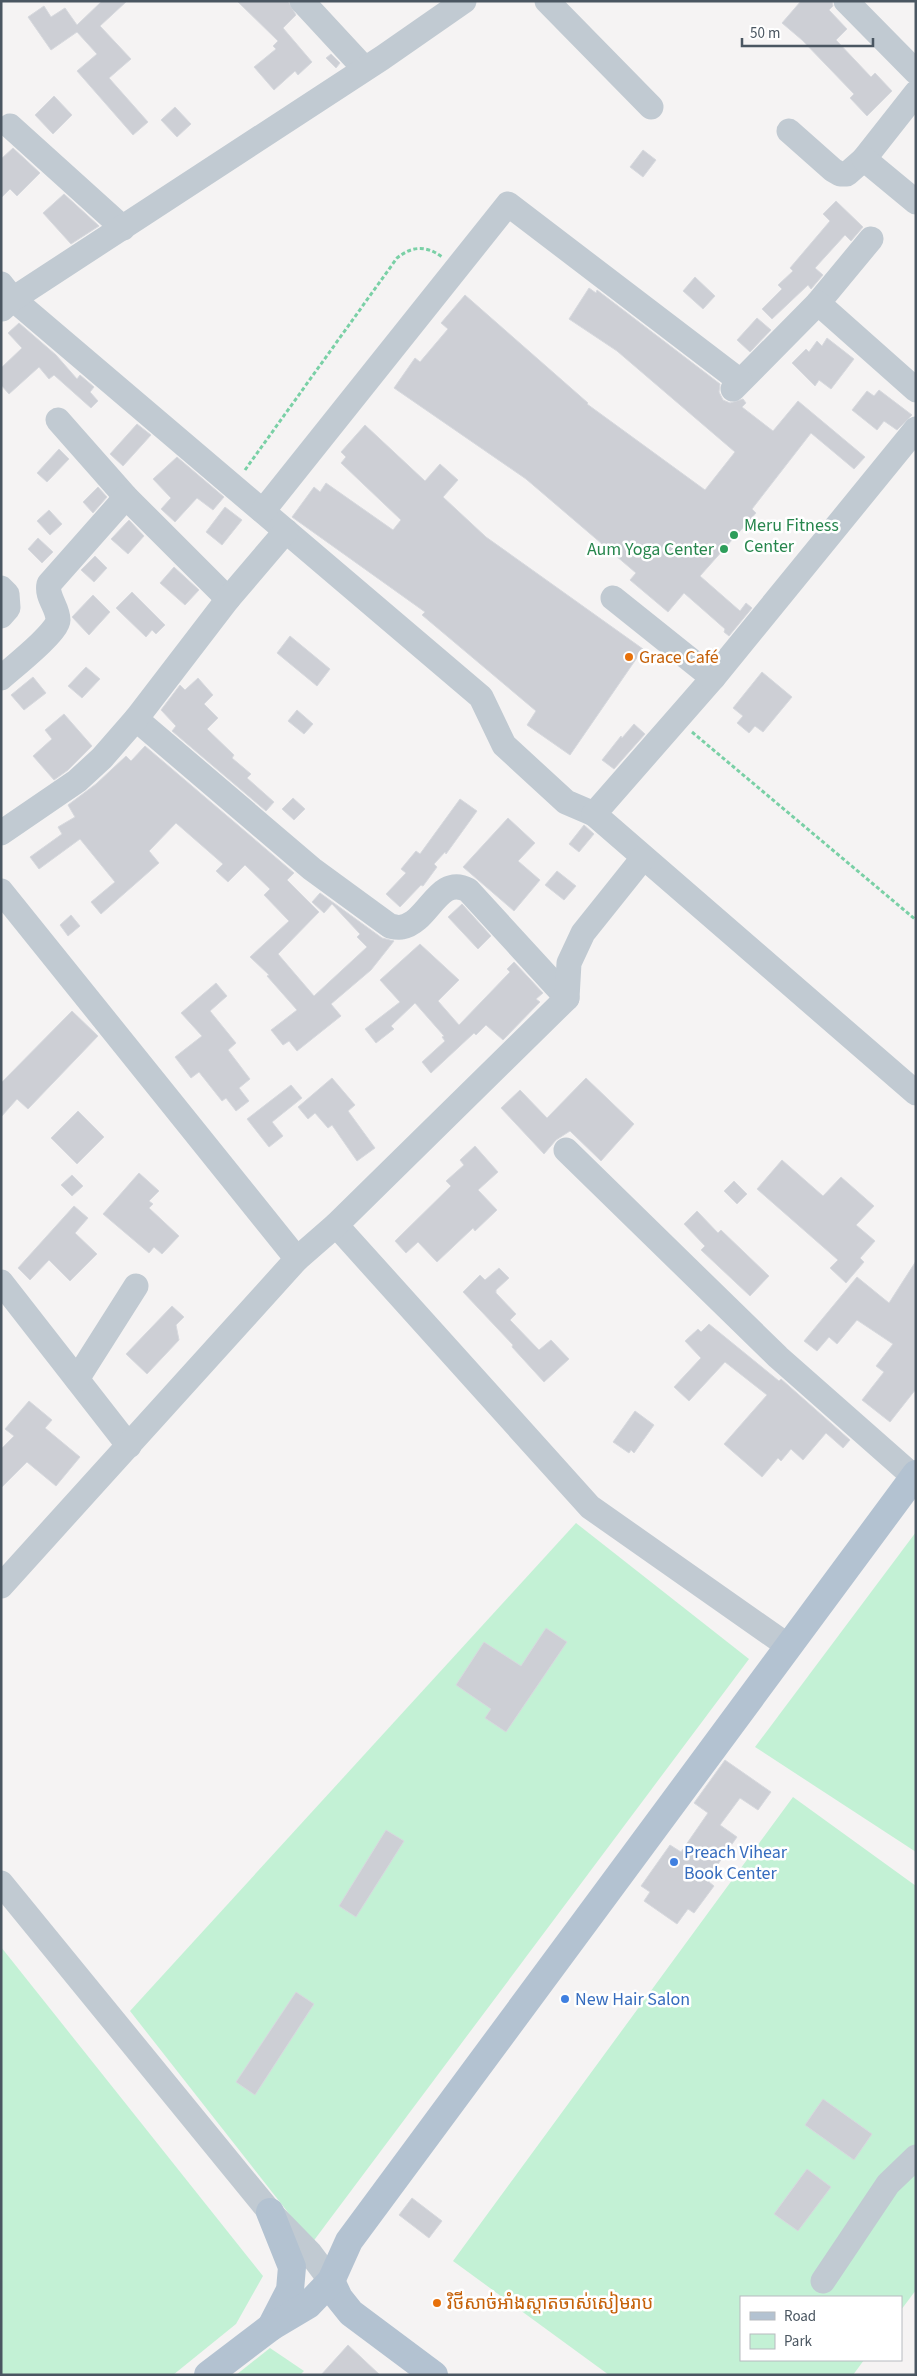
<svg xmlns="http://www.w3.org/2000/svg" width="917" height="2376" viewBox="0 0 917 2376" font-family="'Source Sans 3','Noto Sans Khmer',sans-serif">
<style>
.green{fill:#c3f1d5}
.building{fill:#cdcfd5;stroke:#d7d9de}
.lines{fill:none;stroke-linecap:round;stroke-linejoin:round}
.path{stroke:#7ad0a6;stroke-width:3;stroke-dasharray:4 2.5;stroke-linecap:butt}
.minor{stroke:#c1cad2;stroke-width:25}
.major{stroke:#b3c2d1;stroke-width:28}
.leisure-dot{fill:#2e9e5b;stroke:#fff;stroke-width:2}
.food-dot{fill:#e8710a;stroke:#fff;stroke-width:2}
.shop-dot{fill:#3f7fe0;stroke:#fff;stroke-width:2}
.labels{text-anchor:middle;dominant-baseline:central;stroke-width:5;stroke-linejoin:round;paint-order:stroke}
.leisure-label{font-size:18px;fill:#27864d;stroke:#fff;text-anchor:start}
.food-label{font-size:18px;fill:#c56008;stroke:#fff;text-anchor:start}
.shop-label{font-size:18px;fill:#366cbe;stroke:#fff;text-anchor:start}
</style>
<rect width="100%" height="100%" fill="#f5f3f3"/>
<!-- green -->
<g class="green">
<polygon points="576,1523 749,1659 312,2243 130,2011"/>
<polygon points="916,1532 916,1852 755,1747"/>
<polygon points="793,1797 916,1886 916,2290 901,2310 901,2297 741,2297 741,2360 864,2360 853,2375 609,2375 453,2261"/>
<polygon points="1,1947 263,2276 236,2324 173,2375 1,2375"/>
<polygon points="270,2348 304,2371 300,2375 236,2375"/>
</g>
<!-- building -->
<g class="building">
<polygon points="102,1 127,1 100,26 131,59 109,78 148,122 133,135 77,71 97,54 77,32 51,50 28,17 44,6 51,17 65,8 77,25"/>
<polygon points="237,1 288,1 296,15 283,28 312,62 298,75 295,71 274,90 254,67 276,49 273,46 278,41"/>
<polygon points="801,1 832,1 833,6 829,10 847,29 836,40 871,77 875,73 892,91 867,116 850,98 854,94 802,40 782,23"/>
<polygon points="331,54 340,63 336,68 326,58"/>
<polygon points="54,96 72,115 53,134 35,115"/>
<polygon points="175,107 191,124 177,137 161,120"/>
<polygon points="13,148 40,173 17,196 10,189 1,198 1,159"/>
<polygon points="643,150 656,160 643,177 630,167"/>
<polygon points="64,194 99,226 71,244 43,213"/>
<polygon points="836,201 863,227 851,241 845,235 815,268 823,275 811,289 808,285 772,319 762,309 782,289 778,285 793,271 790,268 830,221 823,214"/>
<polygon points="695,277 715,296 703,309 683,291"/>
<polygon points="589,288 596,293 597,290 720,384 719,392 723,400 730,403 743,399 746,403 742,407 773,431 798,401 865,457 854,469 811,433 752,509 756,513 700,576 740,611 746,603 752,608 729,636 724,632 725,629 684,593 668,612 630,580 636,573 526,479 394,388 415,358 420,362 448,329 441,323 465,295 588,403 587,404 705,490 735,452 617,351 569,319"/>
<polygon points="757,318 771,330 750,352 737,340"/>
<polygon points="19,323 56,355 77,379 80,375 94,387 90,392 98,401 91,408 54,375 49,379 39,367 9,394 1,385 1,368 22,348 8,333"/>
<polygon points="827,338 854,359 831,389 819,380 815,386 792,363 806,349 809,352 817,341 822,346"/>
<polygon points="879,390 912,415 897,430 884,421 877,430 852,410 867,391 874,396"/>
<polygon points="137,424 151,435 123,466 110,454"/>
<polygon points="365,425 425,481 440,464 458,480 443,497 486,537 643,649 570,755 527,725 536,711 422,615 425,612 292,517 314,487 320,492 326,483 393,530 401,520 341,463 346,457 341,452"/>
<polygon points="59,449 69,459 47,482 37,473"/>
<polygon points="177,457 224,497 213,510 197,498 175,522 161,509 171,498 153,479"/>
<polygon points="98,487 107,497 93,513 83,502"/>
<polygon points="225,507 242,520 222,545 206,532"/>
<polygon points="49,510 62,524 50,535 37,521"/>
<polygon points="129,520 144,536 128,554 111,539"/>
<polygon points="38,538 53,552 42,563 28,549"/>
<polygon points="95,556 107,568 94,582 81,570"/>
<polygon points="174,567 199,590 185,605 160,583"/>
<polygon points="132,592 165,625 156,634 152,630 146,637 116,608"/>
<polygon points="93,595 110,612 89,635 72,617"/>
<polygon points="290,636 330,669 317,686 277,653"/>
<polygon points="86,667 100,679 82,698 68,686"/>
<polygon points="762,672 792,697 763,732 755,726 749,733 737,723 743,716 733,708"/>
<polygon points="33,677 46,693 24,710 11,695"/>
<polygon points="198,678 213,695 204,704 218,718 207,729 234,755 232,758 251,774 247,778 274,802 266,811 172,731 176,726 161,710 180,685 185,690"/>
<polygon points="297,710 313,724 304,734 288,721"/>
<polygon points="64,714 92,746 68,770 54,780 33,756 52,739 45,730"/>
<polygon points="634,724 645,734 614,769 602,760 621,736 622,738"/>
<polygon points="145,746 294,873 287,880 319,912 278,954 314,996 367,947 357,937 360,934 332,904 324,913 312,902 320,893 382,938 394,941 371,970 331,1004 341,1016 297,1051 289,1041 283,1045 271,1030 297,1010 267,976 269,975 250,957 289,921 264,895 270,889 245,865 228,882 216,871 223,864 176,823 149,851 159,863 101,914 91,902 115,882 80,839 39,869 30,857 62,834 58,827 75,817 68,805 96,784 126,756 131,761"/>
<polygon points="293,798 305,809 294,820 282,809"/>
<polygon points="460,799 477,811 446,854 445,852 434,864 437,867 423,886 421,885 400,907 386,894 406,873 401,869 416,851 420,854"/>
<polygon points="508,818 535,843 518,861 540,880 514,911 463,867"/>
<polygon points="584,825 594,834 579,852 569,844"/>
<polygon points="557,871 576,886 564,900 545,885"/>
<polygon points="462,904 491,936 478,949 448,917"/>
<polygon points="71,915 80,926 68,936 60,925"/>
<polygon points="420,944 459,980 438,1001 459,1025 510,972 507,969 514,962 543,993 536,999 540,1002 503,1040 486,1025 476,1035 474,1033 431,1073 422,1062 445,1041 442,1037 444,1036 415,1003 391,1026 394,1029 376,1043 365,1029 400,1002 380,980"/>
<polygon points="216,983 227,996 210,1011 236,1043 228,1050 250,1079 239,1088 249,1101 236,1111 226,1098 222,1101 199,1072 191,1078 175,1057 202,1036 181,1013"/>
<polygon points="72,1011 98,1036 28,1109 17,1099 1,1117 1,1083"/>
<polygon points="332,1078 355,1105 348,1111 375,1148 357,1161 332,1125 328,1128 315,1113 308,1119 298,1107"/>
<polygon points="586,1078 634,1124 601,1161 570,1131 556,1140 544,1154 501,1108 520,1090 547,1118"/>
<polygon points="291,1085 302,1098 272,1122 283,1136 269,1147 247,1119"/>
<polygon points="78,1111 104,1137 77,1164 51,1138"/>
<polygon points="475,1146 498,1172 478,1190 497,1210 475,1231 473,1228 437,1262 418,1242 406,1253 395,1241 451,1186 446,1181 464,1165 460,1160"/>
<polygon points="782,1160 823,1196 841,1177 874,1206 856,1225 875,1241 860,1258 864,1262 846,1283 830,1268 838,1260 757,1189"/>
<polygon points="139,1173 159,1191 149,1201 153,1204 149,1208 179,1236 162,1254 154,1247 149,1253 103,1214"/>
<polygon points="72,1175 83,1186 72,1196 61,1185"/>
<polygon points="734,1181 747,1194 737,1204 724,1191"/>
<polygon points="74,1206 88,1218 75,1233 97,1254 70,1281 49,1260 30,1280 18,1268"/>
<polygon points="697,1211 718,1233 721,1230 769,1276 750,1296 701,1250 705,1246 684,1224"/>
<polygon points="916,1261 916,1389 890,1422 862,1400 884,1372 876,1366 893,1344 857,1320 837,1344 829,1337 817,1351 804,1341 857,1277 889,1303"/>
<polygon points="499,1268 509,1278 496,1290 496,1293 516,1314 510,1320 539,1350 551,1340 569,1359 544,1382 512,1347 513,1345 463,1292 480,1275 485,1280"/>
<polygon points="172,1306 184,1317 176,1325 179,1340 147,1374 126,1354"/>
<polygon points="709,1324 779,1381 781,1379 850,1440 843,1448 826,1433 803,1460 791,1449 781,1461 778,1458 762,1477 724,1444 767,1395 725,1362 689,1401 674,1387 701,1358 685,1341 698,1329 701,1332"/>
<polygon points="29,1401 52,1420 45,1428 80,1457 56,1486 27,1462 1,1488 1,1449 14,1436 5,1429"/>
<polygon points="635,1411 654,1425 634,1453 631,1450 629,1453 613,1442"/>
<polygon points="546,1628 567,1642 506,1732 485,1718 491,1709 456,1685 484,1642 521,1666"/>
<polygon points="725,1760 771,1792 758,1810 740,1798 720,1825 737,1837 711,1874 714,1876 709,1882 714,1886 694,1913 688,1909 677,1924 644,1901 650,1892 641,1886 670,1845 681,1852 708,1813 694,1803"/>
<polygon points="386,1830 404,1841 356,1917 339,1906"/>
<polygon points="296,1992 314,2004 255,2095 236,2082"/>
<polygon points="823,2099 872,2134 854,2160 805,2125"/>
<polygon points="807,2169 831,2187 798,2231 774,2214"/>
<polygon points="412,2198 442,2221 429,2238 399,2215"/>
<polygon points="348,2345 380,2375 321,2375"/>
</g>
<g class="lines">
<!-- path -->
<g class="path">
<path d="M245 470 397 258C412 246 426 245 442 257"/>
<polyline points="692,732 916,920"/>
</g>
<!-- minor -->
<g class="minor">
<polyline points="302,1 364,68"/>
<polyline points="547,1 651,107"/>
<polyline points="846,1 916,72"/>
<polyline points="10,126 123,228"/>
<polyline points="789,131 833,170 840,174 847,174 864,159 916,93"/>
<polyline points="864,159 916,202"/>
<polyline points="1,284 13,299 481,697 504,745 566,802 594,814"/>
<polyline points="818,303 871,239"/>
<polyline points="2,309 13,299 382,58 464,1"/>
<polyline points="733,389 818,303 916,390"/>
<polyline points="58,420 126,497 228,599"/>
<polyline points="916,429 713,678 594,814 916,1093"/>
<polyline points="263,511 508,204 740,381"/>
<polyline points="1,588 7,594 8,608 1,616"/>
<polyline points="613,598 713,678"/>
<path d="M1 678C11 669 58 632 58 620 58 607 46 597 49 584L126 497"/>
<path d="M136 719 312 869 390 926C394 927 399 928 402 927 429 922 438 874 468 890L567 998"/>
<polyline points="1,833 77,781 102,758 136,719 228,599 286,531"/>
<polyline points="1,891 297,1259"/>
<polyline points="566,1150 778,1357 914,1477"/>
<polyline points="336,1225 590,1507 788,1646"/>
<polyline points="1,1282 129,1446"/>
<polyline points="77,1379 136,1286"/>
<polyline points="1,1586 297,1259 336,1225 567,998 569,963 583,933 643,858"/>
<polyline points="1,1883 270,2212 310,2253 331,2281"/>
<polyline points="823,2281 888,2184 916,2157"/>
</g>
<!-- major -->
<g class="major">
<polyline points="270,2212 292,2267 290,2290 271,2327"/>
<polyline points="331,2281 339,2298 351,2313 434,2375"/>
<polyline points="208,2375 271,2327 308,2305 331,2281 349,2241 916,1474"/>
</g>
</g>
<!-- markers -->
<g class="leisure-dot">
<circle cx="734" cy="535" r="5"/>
<circle cx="724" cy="549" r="5"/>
</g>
<g class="food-dot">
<circle cx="629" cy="657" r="5"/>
<circle cx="437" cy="2303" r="5"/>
</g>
<g class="shop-dot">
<circle cx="674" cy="1862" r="5"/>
<circle cx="565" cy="1999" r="5"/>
</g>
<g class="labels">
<!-- leisure labels -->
<g class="leisure-label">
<text x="744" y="525">Meru Fitness<tspan x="744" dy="21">Center</tspan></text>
<text x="714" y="549" text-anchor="end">Aum Yoga Center</text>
</g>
<!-- food labels -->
<g class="food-label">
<text x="639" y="657">Grace Café</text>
<text x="447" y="2303">វិថីសាច់អាំងស្តាតចាស់សៀមរាប</text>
</g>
<!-- shop labels -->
<g class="shop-label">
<text x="684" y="1852">Preach Vihear<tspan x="684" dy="21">Book Center</tspan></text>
<text x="575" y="1999">New Hair Salon</text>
</g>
</g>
<!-- border -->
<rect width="917" height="2376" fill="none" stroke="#4a5661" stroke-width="5"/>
<!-- legend -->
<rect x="740" y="2296" width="162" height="65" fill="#ffffff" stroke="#b7bbc0"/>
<rect x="750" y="2312" width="25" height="8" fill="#b3c2d1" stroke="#b7bbc0"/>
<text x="784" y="2321" font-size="15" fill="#4a5661">Road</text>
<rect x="750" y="2334" width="25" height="15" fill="#c3f1d5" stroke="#b7bbc0"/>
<text x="784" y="2346" font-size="15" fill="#4a5661">Park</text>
<!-- scale -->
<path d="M742 38v8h131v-8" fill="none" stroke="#4a5661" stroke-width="2.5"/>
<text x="750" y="38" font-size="15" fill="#4a5661" stroke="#ffffff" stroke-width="4" paint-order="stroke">50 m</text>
</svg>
